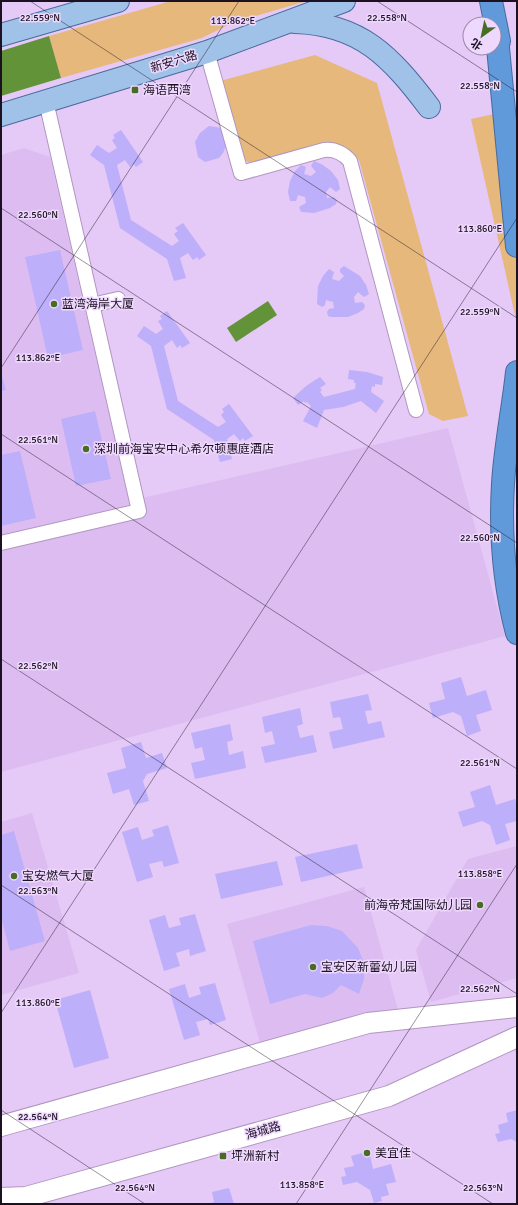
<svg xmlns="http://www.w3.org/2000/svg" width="518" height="1205" viewBox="0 0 518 1205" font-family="Signika,'Noto Sans SC',sans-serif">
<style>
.built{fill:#ddbdf1}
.green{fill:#e6b87c}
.water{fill:#639339}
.building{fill:#beaffa}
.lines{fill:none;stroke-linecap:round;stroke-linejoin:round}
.street-casing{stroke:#b196c1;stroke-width:16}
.secondary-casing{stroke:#b196c1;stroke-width:22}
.primary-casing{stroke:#486a9a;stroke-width:24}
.highway-casing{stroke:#486a9a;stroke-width:24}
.street{stroke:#fff;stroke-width:14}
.secondary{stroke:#fff;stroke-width:20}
.primary{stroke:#a0c2e9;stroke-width:22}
.highway{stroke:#619adb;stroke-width:22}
.ticks{fill:none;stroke:#1b1121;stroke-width:1;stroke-opacity:0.45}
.poi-dot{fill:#476c26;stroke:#efd8fd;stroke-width:1.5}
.labels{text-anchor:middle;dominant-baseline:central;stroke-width:3;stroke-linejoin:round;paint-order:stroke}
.street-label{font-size:12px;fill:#1b1121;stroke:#efd8fd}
.poi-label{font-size:12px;fill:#1b1121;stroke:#efd8fd;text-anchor:start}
.ticks-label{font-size:10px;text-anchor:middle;fill:#1b1121;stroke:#efd8fd;stroke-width:3;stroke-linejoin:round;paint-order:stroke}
</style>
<rect width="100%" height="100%" fill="#e5c9f6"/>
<!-- built -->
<g class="built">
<polygon points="24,148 50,157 129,501 448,428 505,636 1,772 1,155"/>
<polygon points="32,813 79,973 1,995 1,822"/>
<polygon points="517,846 517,978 431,1002 416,950 468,859"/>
<polygon points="364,887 398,1010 261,1047 227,924"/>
</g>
<!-- green -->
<g class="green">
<polygon points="171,1 307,1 232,23 202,38 61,78 49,36"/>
<polygon points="315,55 377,83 468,416 443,421 429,414 359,160 335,144 252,164 244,160 220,81"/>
<polygon points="517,109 517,324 471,119"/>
</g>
<!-- water -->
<g class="water">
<polygon points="49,36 61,78 1,96 1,51"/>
<polygon points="268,301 277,315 236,342 227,328"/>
</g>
<!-- building -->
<g class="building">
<polygon points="209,126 222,128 227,144 223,153 219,158 205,162 198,157 195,142 200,133"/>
<polygon points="121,130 143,162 136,167 134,164 130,167 125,160 117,165 131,220 172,246 179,241 174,234 178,231 175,228 183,223 206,255 199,260 197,257 193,260 188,253 180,258 186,278 174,281 167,259 120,228 104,165 90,155 97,145 109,153 117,148 112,140 115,138 113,135"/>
<polygon points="314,161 323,165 331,171 338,180 340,189 336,192 330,187 326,192 327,198 334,197 337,200 336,204 330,208 314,213 301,212 299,207 306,203 305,197 298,195 296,201 290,201 288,192 290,181 295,171 301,165 306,167 304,174 311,176 316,172 311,166"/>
<polygon points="60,250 83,350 48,358 25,257"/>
<polygon points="344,266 360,276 366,285 369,294 364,297 358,292 354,297 355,303 362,302 365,305 364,309 358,313 348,317 331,317 328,316 327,312 329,309 334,308 333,302 326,300 325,305 322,307 317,304 318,286 323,276 329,269 334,272 332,279 339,281 344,276 340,272 340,269"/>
<polygon points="167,311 190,343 182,348 180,345 177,348 172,340 164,346 178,401 218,427 226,422 221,415 224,412 222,409 229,404 253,436 245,441 243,438 240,441 234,434 227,439 232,459 220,462 214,440 167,409 151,346 137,336 144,326 156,334 163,329 158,321 162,319 160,316"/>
<polygon points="349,370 367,372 383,377 382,385 375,384 375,387 372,386 371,392 384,401 376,413 361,401 343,407 324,410 317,428 303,421 311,406 307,402 305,403 304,401 298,405 293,398 306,386 320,377 326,384 320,388 322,390 320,392 324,397 355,389 356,383 354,383 354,380 348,379"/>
<polygon points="1,373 6,390 1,391"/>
<polygon points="95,411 111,479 76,486 61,419"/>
<polygon points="20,451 36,518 1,526 1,455"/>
<polygon points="461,677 467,696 486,690 492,710 476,715 481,731 467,736 461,716 453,712 433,718 429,703 445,699 441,683"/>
<polygon points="368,694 372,710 365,711 368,724 381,721 385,737 333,749 329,732 343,729 340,717 333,718 330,702"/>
<polygon points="300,708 303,724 297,726 300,738 313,735 317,752 265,763 261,747 275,744 272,731 265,733 262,717"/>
<polygon points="230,724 233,740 227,742 229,755 243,751 246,768 195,779 191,763 205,760 202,747 195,749 191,733"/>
<polygon points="141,742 146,758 162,753 167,768 147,774 143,781 149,801 134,805 129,789 113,794 107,773 126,768 121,748"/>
<polygon points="490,785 496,805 515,799 517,805 517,821 505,824 510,840 496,845 490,825 482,821 463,827 458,812 475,807 470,792"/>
<polygon points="168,825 179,863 164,867 162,861 149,864 153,877 137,882 122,832 138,827 142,840 154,836 152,830"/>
<polygon points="14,831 45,941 10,951 1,917 1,835"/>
<polygon points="357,844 363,868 301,882 295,857"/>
<polygon points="277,861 283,885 221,899 215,874"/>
<polygon points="195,914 206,951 190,956 189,949 176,953 180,966 164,971 149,920 165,915 169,928 181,925 179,918"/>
<polygon points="311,925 327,926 342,931 358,948 364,963 364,979 359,994 341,985 333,993 322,998 305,994 270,1004 253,941"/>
<polygon points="215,983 226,1020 210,1025 208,1019 196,1022 200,1035 184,1040 169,989 185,984 189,998 201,994 199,987"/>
<polygon points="90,990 109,1058 74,1068 55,1000"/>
<polygon points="517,1110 517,1142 511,1139 498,1142 495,1134 500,1133 498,1125 508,1122 506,1113"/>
<polygon points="369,1151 373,1169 391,1164 396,1182 386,1184 389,1195 381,1197 382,1201 374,1203 370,1190 357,1182 343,1185 341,1177 346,1176 344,1168 354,1166 351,1156"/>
<polygon points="229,1188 234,1204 209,1204 214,1202 212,1192"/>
</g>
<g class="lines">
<!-- street casing -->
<g class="street-casing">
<g id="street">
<path d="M207 52 241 173 324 150C335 149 343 153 350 161L416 410"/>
<polyline points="92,305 118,299"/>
<polyline points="1,543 139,511 46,101"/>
</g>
</g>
<!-- secondary casing -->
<g class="secondary-casing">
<g id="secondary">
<polyline points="1,1126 368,1023 517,1007"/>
<polyline points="1,1198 26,1197 389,1096 517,1037"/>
</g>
</g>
<!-- primary casing -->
<g class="primary-casing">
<g id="primary">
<path d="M295 22C361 24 391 57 429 107"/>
<polyline points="1,35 118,1"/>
<polyline points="1,115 207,52 344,1"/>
</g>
</g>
<!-- highway casing -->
<g class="highway-casing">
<g id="highway">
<polyline points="491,1 499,41"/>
<polyline points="496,27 517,246"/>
<path d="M517 372C513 410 505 447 503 484 500 534 504 584 517 633"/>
</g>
</g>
<!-- street -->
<use href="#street" class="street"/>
<!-- secondary -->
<use href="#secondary" class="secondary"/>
<!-- primary -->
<use href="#primary" class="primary"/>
<!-- highway -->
<use href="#highway" class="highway"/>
</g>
<!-- ticks -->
<path class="ticks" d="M30 1 517 318M377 1 517 92M1 208 517 543M1 368 239 1M1 434 517 769M1 659 517 994M1 885 493 1204M1 1013 517 218M1 1110 145 1204M296 1204 517 864"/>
<!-- markers -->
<g class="poi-dot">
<rect x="131" y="86" width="8" height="8" rx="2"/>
<circle cx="54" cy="304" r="4"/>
<circle cx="86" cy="449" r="4"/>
<circle cx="14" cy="876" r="4"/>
<circle cx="480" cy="905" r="4"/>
<circle cx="313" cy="967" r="4"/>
<circle cx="367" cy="1153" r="4"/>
<rect x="219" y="1152" width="8" height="8" rx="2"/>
</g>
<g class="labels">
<!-- street labels -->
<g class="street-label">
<text transform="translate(174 62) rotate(-17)">新安六路</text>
<text transform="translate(263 1131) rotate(-16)">海城路</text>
</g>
<!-- poi labels -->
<g class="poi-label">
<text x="143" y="90">海语西湾</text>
<text x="62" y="304">蓝湾海岸大厦</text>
<text x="94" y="449">深圳前海宝安中心希尔顿惠庭酒店</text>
<text x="22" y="876">宝安燃气大厦</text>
<text x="472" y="905" text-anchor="end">前海帝梵国际幼儿园</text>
<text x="321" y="967">宝安区新蕾幼儿园</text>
<text x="375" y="1153">美宜佳</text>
<text x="231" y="1156">坪洲新村</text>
</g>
</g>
<g class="ticks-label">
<text x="40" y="21">22.559°N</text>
<text x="387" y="21">22.558°N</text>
<text x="233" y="24">113.862°E</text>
<text x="480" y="89">22.558°N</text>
<text x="38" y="218">22.560°N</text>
<text x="480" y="232">113.860°E</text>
<text x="480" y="315">22.559°N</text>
<text x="38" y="361">113.862°E</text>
<text x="38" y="443">22.561°N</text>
<text x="480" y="541">22.560°N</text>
<text x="38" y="669">22.562°N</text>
<text x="480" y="766">22.561°N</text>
<text x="480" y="877">113.858°E</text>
<text x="38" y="894">22.563°N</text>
<text x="480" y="992">22.562°N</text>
<text x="38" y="1006">113.860°E</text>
<text x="38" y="1120">22.564°N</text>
<text x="302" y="1188">113.858°E</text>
<text x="135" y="1191">22.564°N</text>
<text x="483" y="1191">22.563°N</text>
</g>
<!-- border -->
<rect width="518" height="1205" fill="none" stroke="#1b1121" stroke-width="4"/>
<!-- north arrow -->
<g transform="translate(482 36) rotate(213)"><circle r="19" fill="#efd8fd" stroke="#9a88a5"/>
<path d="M0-3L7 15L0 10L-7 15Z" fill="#476c26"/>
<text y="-6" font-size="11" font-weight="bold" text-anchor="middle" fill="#1b1121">北</text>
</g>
</svg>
